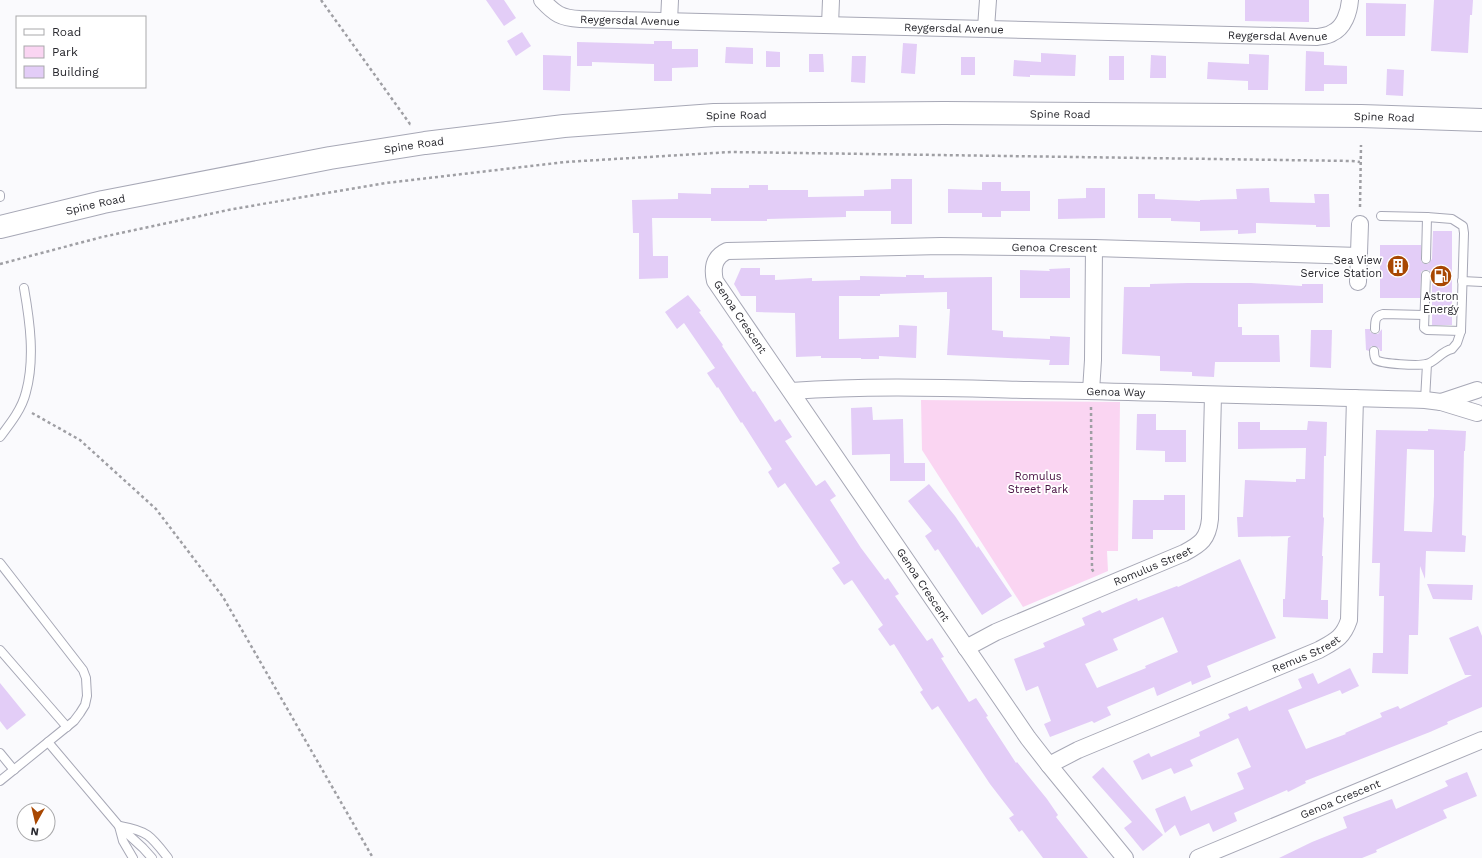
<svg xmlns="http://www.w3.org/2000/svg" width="1482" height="858" viewBox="0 0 1482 858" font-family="'Work Sans',sans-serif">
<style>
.green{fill:#fad5f2}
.building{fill:#e3cdf7;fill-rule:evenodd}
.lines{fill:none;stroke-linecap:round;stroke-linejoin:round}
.lane-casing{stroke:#a7a8b6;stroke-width:10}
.street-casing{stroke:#a7a8b6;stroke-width:18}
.secondary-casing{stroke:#a7a8b6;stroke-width:24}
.path{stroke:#9f9fa4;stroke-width:2.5;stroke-dasharray:3 3;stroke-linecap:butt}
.lane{stroke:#fff;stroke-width:8}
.street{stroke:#fff;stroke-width:16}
.secondary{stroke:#fff;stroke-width:22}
.labels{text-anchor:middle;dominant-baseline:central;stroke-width:3.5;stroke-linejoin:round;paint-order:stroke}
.street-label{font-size:11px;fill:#28282e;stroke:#fff}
.poi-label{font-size:11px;fill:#28282e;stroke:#fff;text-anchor:end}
.park-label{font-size:11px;fill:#460d40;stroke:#fff}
</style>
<rect width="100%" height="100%" fill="#fafafd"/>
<!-- green -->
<polygon class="green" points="921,400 1120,402 1118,551 1107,551 1108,571 1023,607 922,450"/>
<!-- building -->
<g class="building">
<polygon points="486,0 504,0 516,18 504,26"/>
<polygon points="1245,0 1309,0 1309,22 1245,21"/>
<polygon points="1434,0 1473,0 1472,15 1470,15 1468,53 1431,51"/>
<polygon points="1366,3 1406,4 1405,36 1366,36"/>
<polygon points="522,32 531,46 516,56 507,41"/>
<polygon points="654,41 672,41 672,49 698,49 698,67 672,68 672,81 654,81 654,64 592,62 592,66 577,66 577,42 654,44"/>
<polygon points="903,43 917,44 915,74 901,73"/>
<polygon points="726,47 753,48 753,64 725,63"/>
<polygon points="766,51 780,52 780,67 766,67"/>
<polygon points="1306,51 1324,52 1324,65 1347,66 1347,84 1324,84 1324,91 1305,91"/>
<polygon points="1041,53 1076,55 1075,76 1030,75 1030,77 1013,76 1014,60 1041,62"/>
<polygon points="809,54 823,54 824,72 809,72"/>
<polygon points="1249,54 1269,55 1268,90 1248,90 1248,81 1207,79 1208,62 1249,64"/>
<polygon points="543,55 571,56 570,91 543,90"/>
<polygon points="1151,55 1166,56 1166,78 1150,78"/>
<polygon points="852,56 866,56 865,83 851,82"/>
<rect x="1109" y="56" width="15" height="24"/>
<rect x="961" y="57" width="14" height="18"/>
<polygon points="1387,69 1404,70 1403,96 1386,95"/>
<polygon points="891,179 912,179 912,224 891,224 891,211 846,211 846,217 767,219 767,221 711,221 711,218 652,218 653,256 668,256 668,278 639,279 639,233 633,233 632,200 678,199 678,193 711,194 711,188 749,188 749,185 768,185 768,190 808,190 808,197 864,196 864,190 891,189"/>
<polygon points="982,182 1001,182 1001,191 1030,191 1030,211 1001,211 1001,217 982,217 982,213 948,213 948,189 982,190"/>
<polygon points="1086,188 1105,188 1105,218 1058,219 1058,199 1086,198"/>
<polygon points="1269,188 1270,202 1315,203 1314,194 1329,194 1330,227 1316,227 1316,225 1256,223 1256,233 1238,234 1238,230 1200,231 1200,222 1171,221 1171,218 1138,218 1138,194 1155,194 1155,199 1200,201 1200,200 1237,199 1236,189"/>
<polygon points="1433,231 1452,231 1452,325 1432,325 1432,275 1429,270 1424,270 1421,272 1420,298 1380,298 1380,245 1421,245 1421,261 1424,264 1428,264 1432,259"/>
<polygon points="741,268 760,268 760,275 775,275 775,280 812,278 812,281 860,280 860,276 906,277 906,275 924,275 924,278 992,277 992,330 1003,331 1003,337 1050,339 1050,336 1070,337 1069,365 1049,365 1050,360 947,355 950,309 947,309 947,292 880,294 880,296 839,296 839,339 899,337 899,325 917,326 916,358 879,356 879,359 861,359 861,358 821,358 821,356 796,357 795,313 756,312 756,296 741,296 734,284"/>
<polygon points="1070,268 1070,298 1020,298 1020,270 1050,271 1049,269"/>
<polygon points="1188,283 1251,283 1302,286 1302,284 1323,284 1323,303 1238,304 1238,327 1242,327 1242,335 1279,335 1280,362 1215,362 1214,377 1192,376 1192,372 1160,371 1160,356 1122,354 1124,287 1150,287 1150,284"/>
<polygon points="688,295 701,311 699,312 723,345 722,346 753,392 755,391 775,422 780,419 792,437 785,441 816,486 825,480 836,496 830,500 861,548 885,580 888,578 899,594 895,596 927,641 932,638 944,657 941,658 969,702 976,698 988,716 986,717 1016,763 1017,762 1047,799 1058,815 1056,817 1088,858 1043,858 1022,830 1019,832 1009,818 1014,815 990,784 938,706 932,710 920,692 923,690 894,644 890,646 878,629 883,625 852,580 844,585 832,568 840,563 785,483 778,488 768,472 772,469 742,422 741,423 718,387 717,388 707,373 715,368 684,323 677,329 665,312"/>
<polygon points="1365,329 1370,329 1370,332 1375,334 1378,334 1382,329 1382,351 1380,351 1379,348 1374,346 1371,346 1369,351 1366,350"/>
<polygon points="1311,330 1332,330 1331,368 1310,367"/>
<polygon points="872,407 873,420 903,419 904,463 925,463 925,481 890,481 890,454 852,455 851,408"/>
<polygon points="1137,414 1156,414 1156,430 1186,430 1186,462 1165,462 1165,451 1136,450"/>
<polygon points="1308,421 1327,422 1326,456 1324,456 1323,517 1324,518 1322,556 1323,556 1321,600 1328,600 1328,619 1283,617 1283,599 1285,599 1288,538 1291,536 1238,537 1237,517 1243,517 1245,480 1296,482 1296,479 1305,479 1306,448 1238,449 1238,422 1260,422 1260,430 1307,430"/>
<path d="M1428 429 1466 431 1465 451H1464L1462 535 1466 536 1465 552 1426 551 1425 579 1420 566 1418 635H1409L1408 674 1372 673 1373 653H1383L1384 596H1379L1380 563H1372L1376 430 1428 431ZM1407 449 1434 450V496L1432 532 1404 531Z"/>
<polygon points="929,484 955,516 977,548 978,546 1012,596 982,615 938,549 935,551 925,536 932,531 908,501"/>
<polygon points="1164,495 1185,495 1185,530 1153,530 1153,539 1132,539 1133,500 1164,500"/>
<path d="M1240 559 1276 638 1207 666 1211 677 1192 685 1191 681 1157 696 1154 687 1107 707 1111 715 1094 723 1092 721 1050 737 1044 724 1051 721 1038 686 1026 691 1014 659 1045 647 1043 643 1085 625 1082 618 1100 610 1102 613 1137 598 1138 601 1177 586 1178 587ZM1163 617 1178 652 1145 666 1146 668 1097 688 1085 664 1118 650 1113 639Z"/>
<polygon points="1427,584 1473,585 1472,600 1433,599"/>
<polygon points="1478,626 1482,636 1482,707 1447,722 1448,724 1430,732 1305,781 1306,783 1288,792 1287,790 1234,813 1237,821 1213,832 1209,823 1180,836 1175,825 1165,833 1155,809 1185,796 1191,811 1244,789 1237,773 1251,767 1238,738 1190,760 1193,766 1174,774 1171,768 1142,780 1133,761 1149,753 1151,757 1200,736 1199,732 1230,718 1228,714 1247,706 1249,711 1302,688 1298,679 1313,673 1318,684 1350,668 1359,686 1342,694 1340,690 1288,710 1306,749 1346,734 1345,733 1382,717 1380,713 1398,706 1400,709 1472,675 1465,675 1449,638"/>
<polygon points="0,683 26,715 7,730 0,721"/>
<polygon points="1103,767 1163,835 1143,851 1124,828 1132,822 1092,777"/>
<polygon points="1467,772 1477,796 1443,810 1447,818 1376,850 1377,852 1362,858 1279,858 1312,842 1347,828 1343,817 1392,799 1396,809 1448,786 1445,781"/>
</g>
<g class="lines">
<!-- lane casing -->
<g class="lane-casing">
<g id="lane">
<polyline points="0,195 0,197"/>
<polyline points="1426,259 1427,217"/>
<polyline points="1426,275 1424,328 1427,330 1461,331"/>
<polyline points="1462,281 1482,282"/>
<path d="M1375 329C1375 321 1375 316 1383 314L1424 315"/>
<path d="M1374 351C1374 354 1374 357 1376 360 1382 364 1418 366 1426 364 1435 363 1441 351 1452 349L1457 343 1461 331 1464 233 1463 226 1452 219 1427 217 1381 216"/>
<polyline points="1425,400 1427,364"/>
<path d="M0 437C10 424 22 409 26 392 35 359 30 322 24 288"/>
<polyline points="0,563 83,670 86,678 87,696 85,705 80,713 74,721 0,781"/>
<polyline points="0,650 67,727"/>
<polyline points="48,742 119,826 143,848 152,858"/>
<polyline points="0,753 14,770"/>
<polyline points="119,826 123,841 133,858"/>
<path d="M120 826C148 831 151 836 168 858"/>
</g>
</g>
<!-- street casing -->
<g class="street-casing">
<g id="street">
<path id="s1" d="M542 0C555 14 561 18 580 19L1317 37C1322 36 1328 36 1332 33 1344 28 1349 12 1350 0"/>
<polyline points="669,21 670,0"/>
<polyline points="830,25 831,0"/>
<polyline points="986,28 988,0"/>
<polyline points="1358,282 1360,224"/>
<path id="s2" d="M791 391C870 385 950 388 1030 390 1161 392 1293 397 1425 400L1441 402 1477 413"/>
<polyline points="1091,391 1093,360 1094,248"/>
<polyline points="1441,402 1477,390"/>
<path id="s3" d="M966 648 996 632 1184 553C1201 544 1208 539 1210 519L1213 395"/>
<path id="s4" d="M1049 765 1078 750 1319 650C1335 641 1343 638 1349 620L1355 398"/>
<path id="s5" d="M1125 858 1049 765 1028 738 715 281C712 268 714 257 727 251L941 246 1094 248 1359 256"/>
<path id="s6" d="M1198 858 1482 740"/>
</g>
</g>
<!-- secondary casing -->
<g class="secondary-casing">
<g id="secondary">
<path id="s7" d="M0 227 103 202 330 158 425 143 564 126 714 115 944 113 1361 116 1482 120"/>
</g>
</g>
<!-- path -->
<g class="path">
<polyline points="321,0 410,124 411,124"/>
<polyline points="1360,207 1361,145"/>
<polyline points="0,264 102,237 233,209 386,183 565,162 731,152 1352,161 1360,162"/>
<polyline points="1091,407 1092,569 1094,573"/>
<polyline points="32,413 80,440 156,509 223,597 373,858"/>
</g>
<!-- lane -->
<use href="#lane" class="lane"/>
<!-- street -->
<use href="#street" class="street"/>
<!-- secondary -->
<use href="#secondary" class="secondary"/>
</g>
<!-- icons -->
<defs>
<g id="building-disc" transform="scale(1.15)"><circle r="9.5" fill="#a84701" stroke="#fff"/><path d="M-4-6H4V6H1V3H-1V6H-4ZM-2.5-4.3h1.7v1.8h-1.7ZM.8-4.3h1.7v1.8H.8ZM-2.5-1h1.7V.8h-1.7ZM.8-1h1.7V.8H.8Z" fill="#fff"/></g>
<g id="fuel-disc" transform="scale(1.15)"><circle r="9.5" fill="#a84701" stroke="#fff"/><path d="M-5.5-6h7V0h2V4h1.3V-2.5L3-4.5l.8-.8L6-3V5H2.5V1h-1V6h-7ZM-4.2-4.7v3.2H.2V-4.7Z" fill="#fff"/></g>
</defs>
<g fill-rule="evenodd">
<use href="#building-disc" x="1398" y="266"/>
<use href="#fuel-disc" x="1441" y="276"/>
</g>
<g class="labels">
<!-- street labels -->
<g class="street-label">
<text stroke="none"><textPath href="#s1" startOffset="94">Reygersdal Avenue</textPath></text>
<text stroke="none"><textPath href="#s1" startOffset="418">Reygersdal Avenue</textPath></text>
<text stroke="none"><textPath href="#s1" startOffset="742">Reygersdal Avenue</textPath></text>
<text stroke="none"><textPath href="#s7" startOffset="1070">Spine Road</textPath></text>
<text stroke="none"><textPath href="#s7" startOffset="746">Spine Road</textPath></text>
<text stroke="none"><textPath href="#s7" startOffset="1394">Spine Road</textPath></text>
<text stroke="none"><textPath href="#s7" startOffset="422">Spine Road</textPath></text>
<text stroke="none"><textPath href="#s7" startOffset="98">Spine Road</textPath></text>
<text stroke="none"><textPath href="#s5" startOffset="1071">Genoa Crescent</textPath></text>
<text transform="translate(740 317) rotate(56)">Genoa Crescent</text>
<text stroke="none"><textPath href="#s2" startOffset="325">Genoa Way</textPath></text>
<text stroke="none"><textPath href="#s3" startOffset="204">Romulus Street</textPath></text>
<text transform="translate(923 585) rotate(56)">Genoa Crescent</text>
<text stroke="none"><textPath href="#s4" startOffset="280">Remus Street</textPath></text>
<text stroke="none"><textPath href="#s6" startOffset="154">Genoa Crescent</textPath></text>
</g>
<!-- poi labels -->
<g class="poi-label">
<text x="1382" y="260">Sea View<tspan x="1382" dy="13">Service Station</tspan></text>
<text x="1441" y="296" text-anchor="middle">Astron<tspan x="1441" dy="13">Energy</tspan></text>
</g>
<!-- park labels -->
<g class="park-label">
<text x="1038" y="476">Romulus<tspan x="1038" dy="13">Street Park</tspan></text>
</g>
</g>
<!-- legend -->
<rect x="16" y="16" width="130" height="72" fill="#ffffff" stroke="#a9a9ab"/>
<rect x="24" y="29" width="20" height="6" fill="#ffffff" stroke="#a9a9ab"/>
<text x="52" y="36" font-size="12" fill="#28282e">Road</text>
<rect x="24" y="46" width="20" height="12" fill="#fad5f2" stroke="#a9a9ab"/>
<text x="52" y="56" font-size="12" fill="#28282e">Park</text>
<rect x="24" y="66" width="20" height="12" fill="#e3cdf7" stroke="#a9a9ab"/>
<text x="52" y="76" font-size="12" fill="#28282e">Building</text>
<!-- north arrow -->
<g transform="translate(36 822) rotate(188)"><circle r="19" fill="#ffffff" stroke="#a9a9ab"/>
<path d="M0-3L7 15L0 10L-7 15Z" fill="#a84701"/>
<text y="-6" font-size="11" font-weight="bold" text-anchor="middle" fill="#28282e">N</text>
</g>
</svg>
